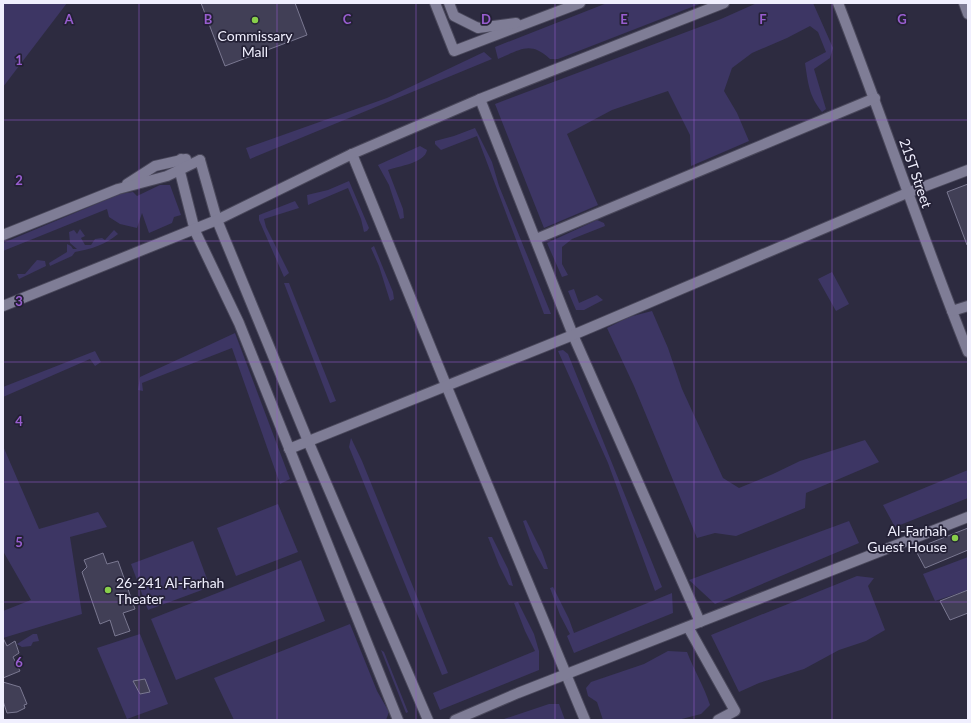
<svg xmlns="http://www.w3.org/2000/svg" width="971" height="723" viewBox="0 0 971 723" font-family="Lato,sans-serif">
<style>
.green{fill:#3d3664}
.building{fill:#413f56;stroke:#7a7891}
.lines{fill:none;stroke-linecap:round;stroke-linejoin:round}
.minor-casing{stroke:#4a485b;stroke-width:12}
.minor{stroke:#7f7d96;stroke-width:10}
.grid{fill:none;stroke:#985dcf;stroke-width:1;stroke-opacity:0.55}
.poi-dot{fill:#88cf4a;stroke:#242136;stroke-width:1.5}
.labels{text-anchor:middle;dominant-baseline:central;stroke-width:3.5;stroke-linejoin:round;paint-order:stroke}
.poi-label{font-size:14px;fill:#f0effe;stroke:#242136}
.street-label{font-size:14px;fill:#f0effe;stroke:#242136}
.grid-label{font-size:13px;text-anchor:middle;font-weight:bold;fill:#985dcf;stroke:#242136;stroke-width:3.5;stroke-linejoin:round;paint-order:stroke}
</style>
<rect width="100%" height="100%" fill="#2d2b40"/>
<!-- green -->
<g class="green">
<polygon points="3,3 67,3 3,87"/>
<path d="M607 3H702L558 59H550C530 40 520 50 498 59L495 47Z"/>
<path d="M757 3H813L833 48 830 58 814 69 826 109 822 112C809 96 808 83 805 63L826 52 818 32 810 26 787 38 752 53 732 68 724 91 737 113 749 141 691 166 690 135 668 91 612 110 567 134 598 205 544 228 495 104 721 19Z"/>
<polygon points="484,52 492,59 250,159 246,148 387,98"/>
<polygon points="475,128 492,162 499,186 551,314 544,314 477,136 441,150 435,144 435,141 454,136"/>
<path d="M420 146 427 150C425 163 399 166 388 170L403 209 404 218 400 219 389 185 378 165Z"/>
<polygon points="349,181 369,228 367,231 364,232 361,219 348,188 308,205 307,195 328,190"/>
<polygon points="160,185 170,185 181,215 174,217 172,223 149,233 142,213 137,228 120,224 109,217 107,209 3,251 3,243 120,194 133,192 137,196"/>
<polygon points="295,201 299,208 264,219 266,227 289,273 284,277 259,220 259,215"/>
<polygon points="597,220 604,223 605,226 572,239 562,247 562,264 568,275 562,277 547,243"/>
<path d="M80 229 85 236 81 238 85 245H91L95 239 102 238 105 240 114 230 118 234C105 245 91 249 75 252L72 256 50 266 49 263 67 252V244L71 246 73 249H77L70 243 69 232 74 230 77 234Z"/>
<polygon points="374,246 393,292 394,299 390,301 379,266 371,248"/>
<polygon points="37,260 45,261 46,266 19,279 17,274 25,274"/>
<polygon points="832,272 849,304 836,311 818,279"/>
<polygon points="284,283 289,283 336,401 330,403"/>
<polygon points="574,289 579,303 597,295 603,300 584,310 576,310 568,291"/>
<polygon points="652,311 668,348 682,389 723,478 739,488 773,474 800,461 865,440 879,462 806,493 805,508 736,536 715,533 697,538 634,386 607,328 629,317"/>
<polygon points="235,333 290,479 280,484 232,348 142,383 143,391 138,390 140,377"/>
<polygon points="563,350 568,354 662,587 655,591 608,463 558,351"/>
<polygon points="95,351 101,362 95,366 90,359 3,397 3,387"/>
<polygon points="351,438 362,461 448,673 442,675 349,447"/>
<polygon points="3,446 39,529 98,512 107,527 70,537 82,614 3,638 3,611 31,600 3,551"/>
<polygon points="968,470 968,498 895,527 883,505"/>
<polygon points="278,504 298,552 236,576 217,528"/>
<polygon points="526,520 542,552 548,569 544,569 533,549 523,521"/>
<polygon points="849,521 859,543 715,604 689,580"/>
<polygon points="488,537 492,537 508,569 513,586 509,585 499,565"/>
<polygon points="193,541 210,587 148,610 131,564"/>
<polygon points="968,557 968,590 935,601 923,574"/>
<polygon points="301,560 325,621 176,680 151,619"/>
<polygon points="857,576 874,578 868,586 885,630 866,641 839,650 804,669 759,683 739,692 711,635"/>
<polygon points="553,587 569,619 574,633 672,593 673,613 574,653 567,636 570,634 560,615 550,588"/>
<polygon points="518,602 534,634 539,651 539,670 440,710 433,693 535,651 525,631 514,603"/>
<polygon points="350,624 377,691 389,712 386,720 234,720 214,678"/>
<polygon points="33,634 37,634 39,641 33,642 31,646 22,647 17,644"/>
<polygon points="140,634 168,704 127,719 97,648"/>
<polygon points="381,650 384,652 408,712 406,713"/>
<path d="M668 651 687 652C694 670 704 686 710 705L701 714 678 720H603L597 702 588 696 586 688 591 682 644 664Z"/>
<polygon points="549,704 559,704 565,720 501,720"/>
</g>
<!-- building -->
<g class="building">
<polygon points="201,3 295,3 307,35 225,66"/>
<polygon points="968,184 968,245 967,245 947,192"/>
<polygon points="968,528 968,550 925,568 915,549"/>
<polygon points="103,553 107,564 118,561 135,609 123,613 130,631 115,636 110,620 100,624 82,572 87,567 84,560"/>
<polygon points="968,590 968,613 950,620 940,601"/>
<polygon points="3,638 7,646 15,641 19,653 13,657 20,671 3,678"/>
<polygon points="145,679 150,692 140,694 133,681"/>
<polygon points="3,682 20,687 27,704 24,705 25,708 17,712 7,713 3,701"/>
</g>
<g class="lines">
<!-- minor casing -->
<g class="minor-casing">
<g id="minor">
<polyline points="435,3 454,51 580,3"/>
<polyline points="449,3 454,16 478,28 516,23"/>
<path d="M838 3C883 119 922 237 968 352"/>
<polyline points="964,3 968,14"/>
<polyline points="480,99 573,335 700,622"/>
<polyline points="352,154 446,385 585,720"/>
<polyline points="181,159 180,172 195,231 239,323 398,720"/>
<polyline points="200,160 217,220 308,441 428,720"/>
<polyline points="127,184 155,166 186,159"/>
<polyline points="3,235 118,189 167,176 200,160"/>
<polyline points="536,239 875,98"/>
<polyline points="3,306 217,220 352,154 480,99 724,3"/>
<polyline points="952,311 968,306"/>
<polyline points="289,449 573,335 907,193 968,170"/>
<polyline points="688,627 735,711 718,720"/>
<polyline points="455,720 518,693 968,517"/>
</g>
</g>
<!-- minor -->
<use href="#minor" class="minor"/>
</g>
<!-- grid -->
<path class="grid" d="M139 3V720M277 3V720M416 3V720M555 3V720M694 3V720M832 3V720M3 120H968M3 241H968M3 362H968M3 482H968M3 602H968"/>
<!-- markers -->
<g class="poi-dot">
<circle cx="255" cy="20" r="4"/>
<circle cx="955" cy="538" r="4"/>
<circle cx="108" cy="590" r="4"/>
</g>
<g class="labels">
<!-- poi labels -->
<g class="poi-label">
<text x="255" y="35">Commissary<tspan x="255" dy="16">Mall</tspan></text>
<text x="947" y="530" text-anchor="end">Al-Farhah<tspan x="947" dy="16">Guest House</tspan></text>
<text x="116" y="582" text-anchor="start">26-241 Al-Farhah<tspan x="116" dy="16">Theater</tspan></text>
</g>
<!-- street labels -->
<g class="street-label">
<text transform="translate(916 173) rotate(71)">21ST Street</text>
</g>
</g>
<g class="grid-label">
<text x="69" y="24">A</text>
<text x="208" y="24">B</text>
<text x="347" y="24">C</text>
<text x="486" y="24">D</text>
<text x="624" y="24">E</text>
<text x="763" y="24">F</text>
<text x="902" y="24">G</text>
<text x="19" y="65">1</text>
<text x="19" y="185">2</text>
<text x="19" y="306">3</text>
<text x="19" y="426">4</text>
<text x="19" y="547">5</text>
<text x="19" y="667">6</text>
</g>
<!-- border -->
<rect width="971" height="723" fill="none" stroke="#f0effe" stroke-width="8"/>
</svg>
